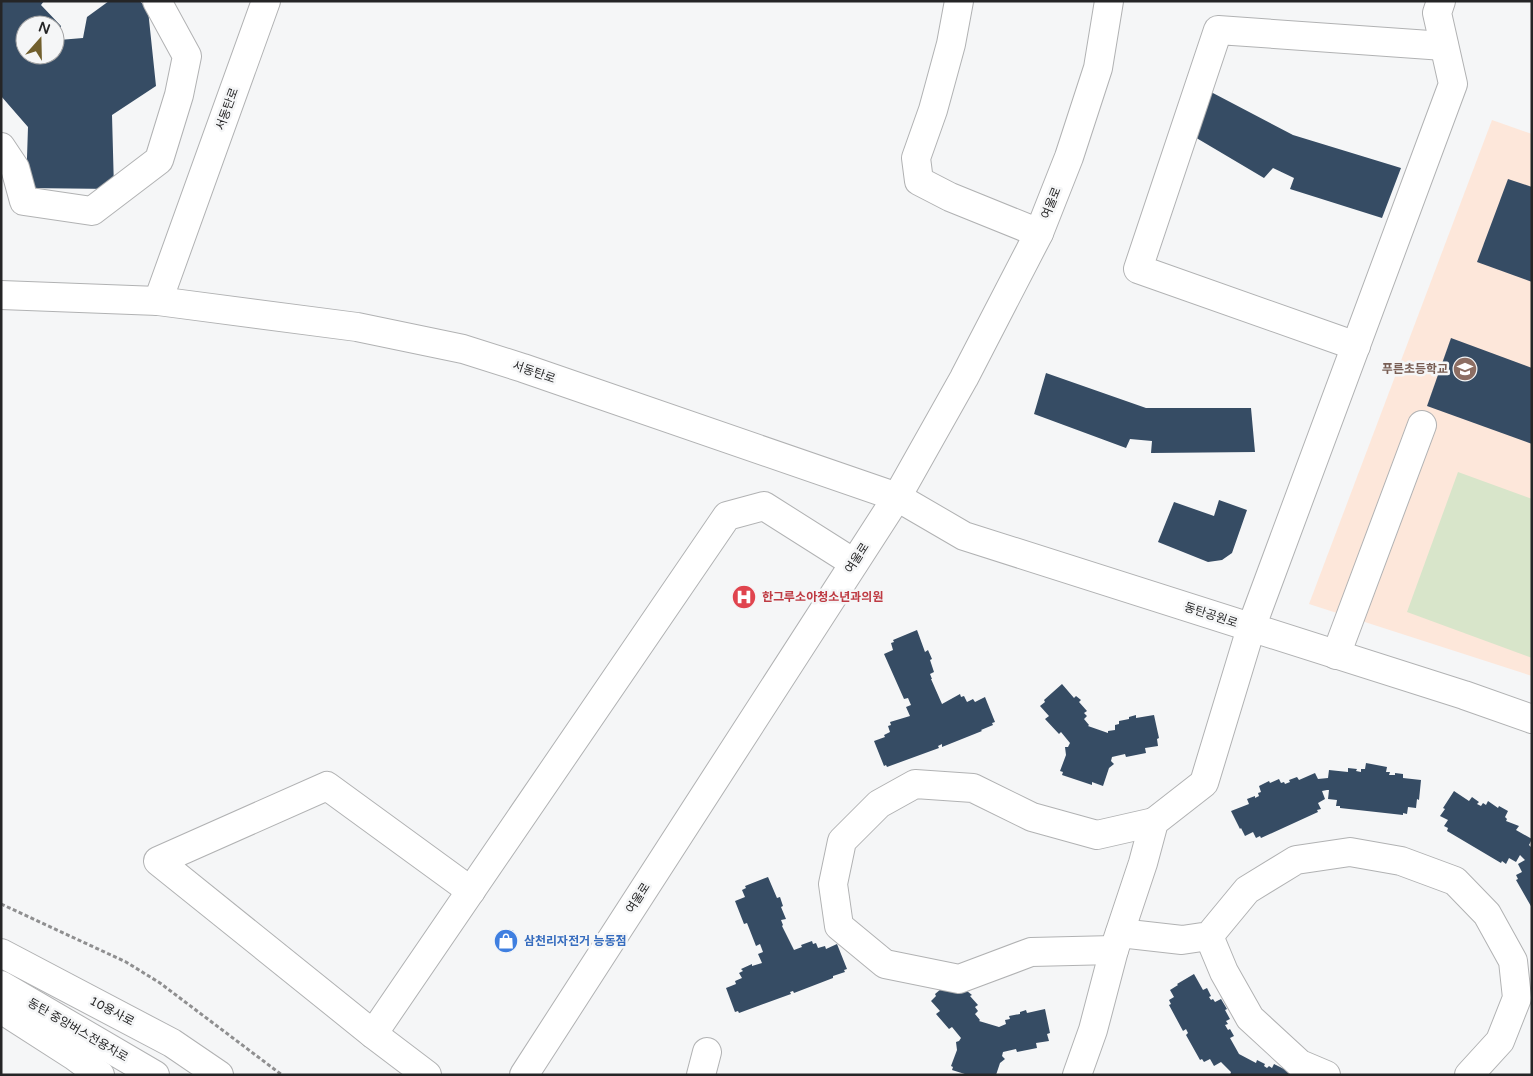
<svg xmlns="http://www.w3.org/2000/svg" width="1533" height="1076" viewBox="0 0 1533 1076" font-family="'Varela Round','Noto Sans KR',sans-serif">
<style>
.education{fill:#fde7da}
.green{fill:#d8e5ca}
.building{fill:#364c64;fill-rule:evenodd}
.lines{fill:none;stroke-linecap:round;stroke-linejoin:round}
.minor-casing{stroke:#b1b2b3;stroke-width:30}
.path{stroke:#8f8f90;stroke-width:3;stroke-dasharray:4 2.5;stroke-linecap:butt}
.minor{stroke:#fff;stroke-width:28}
.labels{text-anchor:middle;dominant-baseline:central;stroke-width:5;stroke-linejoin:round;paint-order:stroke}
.street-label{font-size:12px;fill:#252526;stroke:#f5f6f7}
.education-label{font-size:12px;font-weight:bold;fill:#785e54;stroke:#f5f6f7;text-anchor:end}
.health-label{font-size:12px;font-weight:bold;fill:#be3a42;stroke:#f5f6f7;text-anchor:start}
.shop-label{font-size:12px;font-weight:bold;fill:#366cbe;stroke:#f5f6f7;text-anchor:start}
</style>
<rect width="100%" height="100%" fill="#f5f6f7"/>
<!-- education -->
<polygon class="education" points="1492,120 1532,134 1532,676 1309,604"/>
<!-- green -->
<polygon class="green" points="1458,472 1532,499 1532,658 1407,612"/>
<!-- building -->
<g class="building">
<path d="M1 1H44L41 5 61 26 59 40 83 38 87 17 109 1H140L148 10 156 86 112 115 114 189 26 188 28 127 1 96ZM25 25H55V55H25Z"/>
<polygon points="1211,92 1293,135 1401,168 1382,218 1290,189 1294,178 1273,168 1264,178 1188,133"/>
<polygon points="1508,179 1532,187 1532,282 1477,262"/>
<polygon points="1451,338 1532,368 1532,444 1427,406"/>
<polygon points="1046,373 1146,408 1251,408 1255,452 1151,453 1152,441 1130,439 1126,448 1034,414"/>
<polygon points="1219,500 1247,510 1232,553 1222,560 1208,562 1158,542 1174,502 1214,516"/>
<polygon points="917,630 925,652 928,650 932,659 930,660 934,672 930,674 932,679 931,679 942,704 960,694 961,697 964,696 967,702 973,699 975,702 985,697 995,722 992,723 993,725 981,730 982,731 942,747 942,744 938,746 939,748 887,767 886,765 884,766 874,741 885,737 884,735 890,732 888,726 891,725 890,722 910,716 906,707 911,705 908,698 904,699 884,654 893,650 891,643 894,642 893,640"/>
<polygon points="1062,684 1074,698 1076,696 1081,700 1079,702 1087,711 1084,713 1087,716 1084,719 1089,725 1088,726 1108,733 1108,731 1115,730 1115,725 1119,724 1119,721 1129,719 1129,717 1136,715 1136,718 1154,715 1159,738 1157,739 1158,746 1145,748 1146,753 1126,757 1125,754 1112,757 1111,761 1114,764 1109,768 1103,786 1092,782 1092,785 1062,775 1063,772 1060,771 1066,755 1065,747 1068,747 1070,743 1061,732 1059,734 1045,719 1049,716 1040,706 1045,702 1044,700"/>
<polygon points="1366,763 1387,767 1386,772 1390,772 1389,775 1395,775 1395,773 1403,774 1403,778 1421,780 1419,800 1417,799 1416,808 1408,807 1407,814 1403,813 1403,815 1340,808 1340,806 1336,806 1337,800 1328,799 1329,790 1327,790 1322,791 1325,799 1318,803 1321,809 1317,810 1318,812 1261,838 1260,836 1256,838 1253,832 1245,836 1241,828 1240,829 1231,811 1249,804 1247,799 1255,796 1255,798 1259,796 1258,793 1261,792 1259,786 1269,781 1270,783 1279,779 1281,783 1284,782 1285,784 1290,782 1289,780 1297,777 1299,780 1315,773 1318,779 1328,778 1329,770 1348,772 1348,768 1357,769 1356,771 1361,772 1361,769 1365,769"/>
<polygon points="1454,791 1469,801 1472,797 1479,802 1477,804 1481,806 1483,803 1486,805 1488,801 1498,808 1499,806 1508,811 1505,817 1507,819 1506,821 1519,826 1516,830 1532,839 1529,845 1532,848 1532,908 1516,880 1518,879 1516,875 1522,872 1518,864 1525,860 1520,855 1516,862 1509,858 1506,864 1502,861 1501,863 1447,831 1448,828 1444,826 1448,820 1440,816 1445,809 1443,808"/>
<polygon points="768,877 777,898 780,897 783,906 781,907 786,919 781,920 783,925 782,926 794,950 802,947 801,945 812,941 813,944 816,943 818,948 825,946 826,949 837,944 847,969 844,970 845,972 833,976 833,978 794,993 793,991 790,992 791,994 739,1013 738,1011 735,1012 726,988 736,984 735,981 742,978 739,973 743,971 741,969 752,964 752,966 762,963 758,954 763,952 760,944 756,946 747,923 744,924 735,901 745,897 742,890 746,888 745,886"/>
<polygon points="1194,974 1203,990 1207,988 1211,996 1209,997 1211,1000 1213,999 1215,1002 1221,999 1227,1009 1225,1010 1230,1019 1226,1021 1228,1024 1225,1025 1228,1030 1230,1029 1234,1036 1230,1038 1239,1054 1256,1063 1257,1060 1265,1064 1264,1066 1267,1068 1269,1066 1272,1068 1274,1064 1284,1069 1285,1068 1293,1075 1230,1075 1231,1072 1221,1062 1214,1066 1210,1059 1204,1062 1202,1059 1200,1060 1186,1035 1188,1033 1186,1029 1183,1031 1169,1005 1171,1004 1169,1000 1174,997 1170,990 1178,985 1177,984"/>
<polygon points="953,979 965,992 967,991 972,995 970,996 978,1005 975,1007 978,1011 975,1014 980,1020 979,1021 999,1027 1006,1024 1005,1020 1010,1019 1009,1016 1020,1014 1020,1012 1026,1010 1027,1013 1045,1009 1050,1033 1047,1034 1049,1041 1036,1043 1037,1048 1017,1052 1016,1049 1003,1052 1002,1056 1005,1059 1000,1063 996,1075 968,1075 952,1070 953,1067 951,1066 957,1050 956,1042 959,1041 961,1038 952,1027 949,1029 936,1014 940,1011 931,1001 936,996 935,994"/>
</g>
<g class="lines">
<!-- minor casing -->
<g class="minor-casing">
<g id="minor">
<polyline points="959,1 951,44 933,110 916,158 919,181 950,197 1039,233"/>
<polyline points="1,147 15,168 24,201 92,211 159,160 179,95 187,56 157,1"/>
<polyline points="1,295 158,301 357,327 463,349 523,368 897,497 964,536 1464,695 1532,719"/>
<polyline points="158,301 266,1"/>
<polyline points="1356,346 1138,269 1218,30 1444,46"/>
<polyline points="1336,655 1422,425"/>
<polyline points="1120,933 1182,940 1209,936 1247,890 1296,860 1350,852 1401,861 1455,881 1487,914 1513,961 1517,998 1500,1041 1469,1075"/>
<polyline points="1209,936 1224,972 1250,1018 1300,1064 1326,1075"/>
<polyline points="1114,950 1031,952 959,979 885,964 839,926 833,884 842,841 879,804 915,784 973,788 1032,817 1097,835 1154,822"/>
<polyline points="1,953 172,1043 219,1075"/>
<polyline points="1,985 155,1075"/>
<polyline points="1,1009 74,1056 100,1075"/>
<polyline points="373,1034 727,516 764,506 854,563"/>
<polyline points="427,1075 373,1034 158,861 327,786 471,891"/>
<polyline points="524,1075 897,497 964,378 1039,233 1069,157 1098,68 1109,1"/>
<polyline points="701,1075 707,1052"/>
<polyline points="1077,1075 1093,1030 1114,950 1143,863 1154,822 1204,783 1251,628 1453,84 1437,13 1441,1"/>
</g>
</g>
<!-- path -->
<polyline class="path" points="1,904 126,962 160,983 282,1075"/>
<!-- minor -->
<use href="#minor" class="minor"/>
</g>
<!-- icons -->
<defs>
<g id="school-disc" transform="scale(1.25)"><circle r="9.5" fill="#8d6e63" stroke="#f5f6f7"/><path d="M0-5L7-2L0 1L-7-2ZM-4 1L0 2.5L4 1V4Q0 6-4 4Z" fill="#fff"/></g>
<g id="hospital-disc" transform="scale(1.25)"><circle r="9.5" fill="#e0444e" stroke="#f5f6f7"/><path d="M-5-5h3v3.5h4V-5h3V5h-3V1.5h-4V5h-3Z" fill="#fff"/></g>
<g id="shop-disc" transform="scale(1.25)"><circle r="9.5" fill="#3f7fe0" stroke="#f5f6f7"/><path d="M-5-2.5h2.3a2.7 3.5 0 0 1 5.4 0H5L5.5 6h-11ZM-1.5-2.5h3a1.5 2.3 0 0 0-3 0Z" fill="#fff"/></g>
</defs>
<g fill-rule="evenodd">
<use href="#school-disc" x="1465" y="369"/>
<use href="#hospital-disc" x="744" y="597"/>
<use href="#shop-disc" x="506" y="941"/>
</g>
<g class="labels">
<!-- street labels -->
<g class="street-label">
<text transform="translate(227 109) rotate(-70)">서동탄로</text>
<text transform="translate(1051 203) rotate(-68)">여울로</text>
<text transform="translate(534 372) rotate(19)">서동탄로</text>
<text transform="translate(857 558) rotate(-57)">여울로</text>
<text transform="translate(1211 615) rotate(18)">동탄공원로</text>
<text transform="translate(638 898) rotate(-57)">여울로</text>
<text transform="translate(112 1011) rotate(28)">10용사로</text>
<text transform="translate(78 1030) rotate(30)">동탄 중앙버스전용차로</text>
</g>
<!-- education labels -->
<g class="education-label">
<text x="1448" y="369">푸른초등학교</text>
</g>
<!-- health labels -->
<g class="health-label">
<text x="762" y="597">한그루소아청소년과의원</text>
</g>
<!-- shop labels -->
<g class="shop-label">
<text x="524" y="941">삼천리자전거 능동점</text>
</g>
</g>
<!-- border -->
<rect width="1533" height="1076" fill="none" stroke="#252526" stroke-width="5"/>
<!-- north arrow -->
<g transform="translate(40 40) rotate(20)"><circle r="24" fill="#f5f6f7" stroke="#a2a2a3"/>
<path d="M0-4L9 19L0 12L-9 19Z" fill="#715f2d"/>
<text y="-8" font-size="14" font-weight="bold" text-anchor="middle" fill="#252526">N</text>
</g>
</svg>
